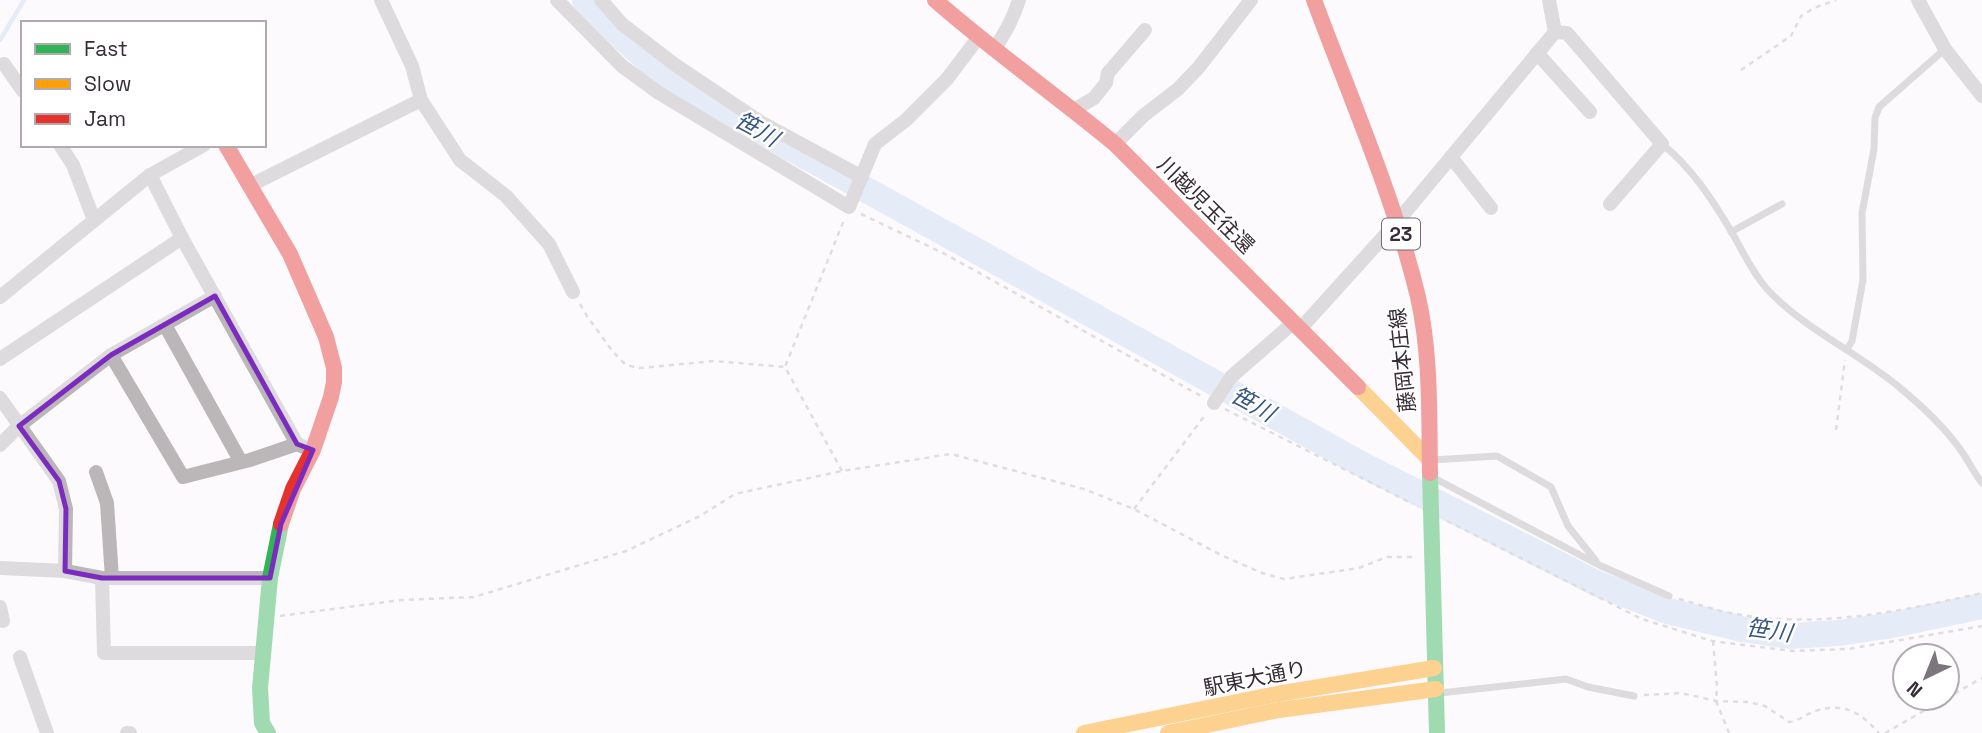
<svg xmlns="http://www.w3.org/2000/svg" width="1982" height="733" viewBox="0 0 1982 733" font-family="'Space Grotesk','Noto Sans JP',sans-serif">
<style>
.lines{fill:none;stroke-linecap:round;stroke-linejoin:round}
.stream{stroke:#cddbf0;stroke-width:4.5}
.river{stroke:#cddbf0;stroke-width:26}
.path{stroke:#bebbbd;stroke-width:2.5;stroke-dasharray:5 5;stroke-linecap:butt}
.lane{stroke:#bbb6b8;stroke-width:7}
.street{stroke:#bbb6b8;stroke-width:14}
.fast{stroke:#30b455;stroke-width:16}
.slow{stroke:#ff9f0a;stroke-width:16}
.jam{stroke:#e5322d;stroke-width:16}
.marked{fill:none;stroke:#7b2cbf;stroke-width:5;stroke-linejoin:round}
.labels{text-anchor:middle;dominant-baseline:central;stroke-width:5;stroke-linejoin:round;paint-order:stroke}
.shield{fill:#fff;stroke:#726c73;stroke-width:2}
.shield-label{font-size:19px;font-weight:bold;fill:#362d37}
.street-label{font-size:21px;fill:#362d37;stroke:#fff}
.water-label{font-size:23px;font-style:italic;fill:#38587f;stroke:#fff}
</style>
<rect width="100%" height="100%" fill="#fcfafd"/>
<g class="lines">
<!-- stream -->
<polyline class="stream" points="0,40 24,0"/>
<!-- river -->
<polyline class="river" points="585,0 622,37 655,67 697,96 1363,465 1598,584 1668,611 1742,629 1790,636 1838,633 1887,626 1982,606"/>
<!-- path -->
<g class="path">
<polyline points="1741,70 1791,36 1801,16 1814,8 1836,0"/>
<polyline points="861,214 945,254 1201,396"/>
<polyline points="580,304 587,316 613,352 626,365 640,368 714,361 785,367"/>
<polyline points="1225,409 1413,504"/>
<polyline points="1836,430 1845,360"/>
<polyline points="842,471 785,367 844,220"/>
<polyline points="1134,509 1206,414"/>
<polyline points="1447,521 1642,619 1712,641 1792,651 1848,649 1982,626"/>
<path d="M1679 599C1698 604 1717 611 1736 614 1819 629 1902 611 1982 593"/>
<polyline points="280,616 401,600 474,597 626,551 700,516 735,494 842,471 951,454 1084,489 1134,509 1221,555 1262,573 1284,579 1359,568 1387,557 1415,557"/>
<polyline points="1713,641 1717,687 1716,701 1729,733"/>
<path d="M1644 695 1681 693 1716 701 1748 702 1765 706 1789 722C1799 721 1806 714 1815 711 1844 702 1860 712 1879 733"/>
<polyline points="1885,733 1982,678"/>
</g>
<!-- lane -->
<g class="lane">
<path d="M1662 144C1691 167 1712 199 1731 231 1743 251 1751 271 1767 289 1804 329 1857 352 1899 387 1922 406 1945 427 1962 452 1969 462 1974 473 1982 483"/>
<polyline points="1731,232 1782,204"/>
<polyline points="1847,349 1852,341 1863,280 1862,213 1874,149 1875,118 1879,107 1945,49"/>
<polyline points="1432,460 1497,456 1551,487 1568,526 1596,561"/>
<polyline points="1434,478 1599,565 1669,596"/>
<polyline points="1440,693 1566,679 1588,687 1634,696"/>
</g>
<!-- street -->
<g class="street">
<polyline points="381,0 412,66 421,100 460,160 506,196 549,244 573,292"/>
<polyline points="557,0 622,66 659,93 849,207 875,144 906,120 947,79 978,38"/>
<polyline points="601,0 622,24 674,64 762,123 862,177"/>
<polyline points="1549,0 1555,32"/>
<polyline points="1918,0 1945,49 1982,96"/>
<polyline points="1555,32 1567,33 1662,144 1610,204"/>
<path d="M994 49C1005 34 1013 19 1019 0"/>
<polyline points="1537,53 1590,112"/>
<polyline points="4,64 23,91"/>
<polyline points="1074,110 1094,98 1106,83 1108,73 1145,30"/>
<polyline points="1115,144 1143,116 1178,89 1199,67 1251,0"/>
<polyline points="60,145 73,165 94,220"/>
<polyline points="1451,157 1491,208"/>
<polyline points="150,175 182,238 297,444"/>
<polyline points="251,185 421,100"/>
<polyline points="0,297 150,175 204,145"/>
<polyline points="165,325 241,462"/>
<polyline points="1301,328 1397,222 1555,32"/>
<polyline points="111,355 183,477 250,460 297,444 304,447"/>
<polyline points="0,359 182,238"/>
<polyline points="0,398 59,481 66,509 65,571"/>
<polyline points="1214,403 1231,377 1294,322"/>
<polyline points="0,445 19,426 111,355 215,296"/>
<polyline points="96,472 107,503 112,578"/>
<polyline points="0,568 65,571 102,578 270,578"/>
<polyline points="102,578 104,653 262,653"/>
<polyline points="0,607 3,621"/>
<polyline points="20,657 47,733"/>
<polyline points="127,733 130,733"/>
</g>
<!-- fast -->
<g class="fast">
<polyline points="1430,473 1437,733"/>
<polyline points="268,733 262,723 260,688 270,578 281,524"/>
</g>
<!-- slow -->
<g class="slow">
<polyline points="1358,387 1430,460"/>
<polyline points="1084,733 1277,694 1434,668"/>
<polyline points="1168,733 1279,710 1436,689"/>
</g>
<!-- jam -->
<g class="jam">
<path d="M935 0C993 51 1056 95 1115 144L1358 387"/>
<path d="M1314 0C1350 97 1394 197 1418 297 1431 354 1429 415 1430 473"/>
<polyline points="226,145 290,254 326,337 334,368 334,382 331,397 313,450 293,489 281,524"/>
</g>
</g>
<!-- marked area -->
<path d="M0 0H1982V733H0ZM215 296 297 444 313 450 281 524 270 578H102L65 571 66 509 59 481 19 426 111 355Z" fill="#fcfafd" fill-opacity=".55" fill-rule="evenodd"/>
<path class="marked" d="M215 296 297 444 313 450 281 524 270 578H102L65 571 66 509 59 481 19 426 111 355Z"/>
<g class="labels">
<!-- shield labels -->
<rect class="shield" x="1382" y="218.5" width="38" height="31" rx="5"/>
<g class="shield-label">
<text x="1401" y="234">23</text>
</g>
<!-- street labels -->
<g class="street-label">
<text transform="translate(1206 205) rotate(45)">川越児玉往還</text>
<text transform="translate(1402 360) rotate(-96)">藤岡本庄線</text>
<text transform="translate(1255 678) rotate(-11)">駅東大通り</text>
</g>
<!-- water labels -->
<g class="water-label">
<text transform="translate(757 129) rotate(29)">笹川</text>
<text transform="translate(1253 404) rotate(29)">笹川</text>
<text transform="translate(1769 630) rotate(8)">笹川</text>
</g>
</g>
<!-- legend -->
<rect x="21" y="21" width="245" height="126" fill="#ffffff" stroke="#afabaf" stroke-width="2"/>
<rect x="35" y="44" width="35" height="10" fill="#30b455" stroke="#afabaf" stroke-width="2"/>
<text x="84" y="56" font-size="21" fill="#362d37">Fast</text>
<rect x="35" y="79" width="35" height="10" fill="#ff9f0a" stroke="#afabaf" stroke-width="2"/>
<text x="84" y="91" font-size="21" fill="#362d37">Slow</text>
<rect x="35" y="114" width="35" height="10" fill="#e5322d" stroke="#afabaf" stroke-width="2"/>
<text x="84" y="126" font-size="21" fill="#362d37">Jam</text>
<!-- north arrow -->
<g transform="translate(1926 677) rotate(223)"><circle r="33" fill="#ffffff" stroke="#afabaf" stroke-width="2"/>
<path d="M0-5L12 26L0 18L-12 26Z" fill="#7b757c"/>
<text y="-10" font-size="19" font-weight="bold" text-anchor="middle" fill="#362d37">N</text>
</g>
</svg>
